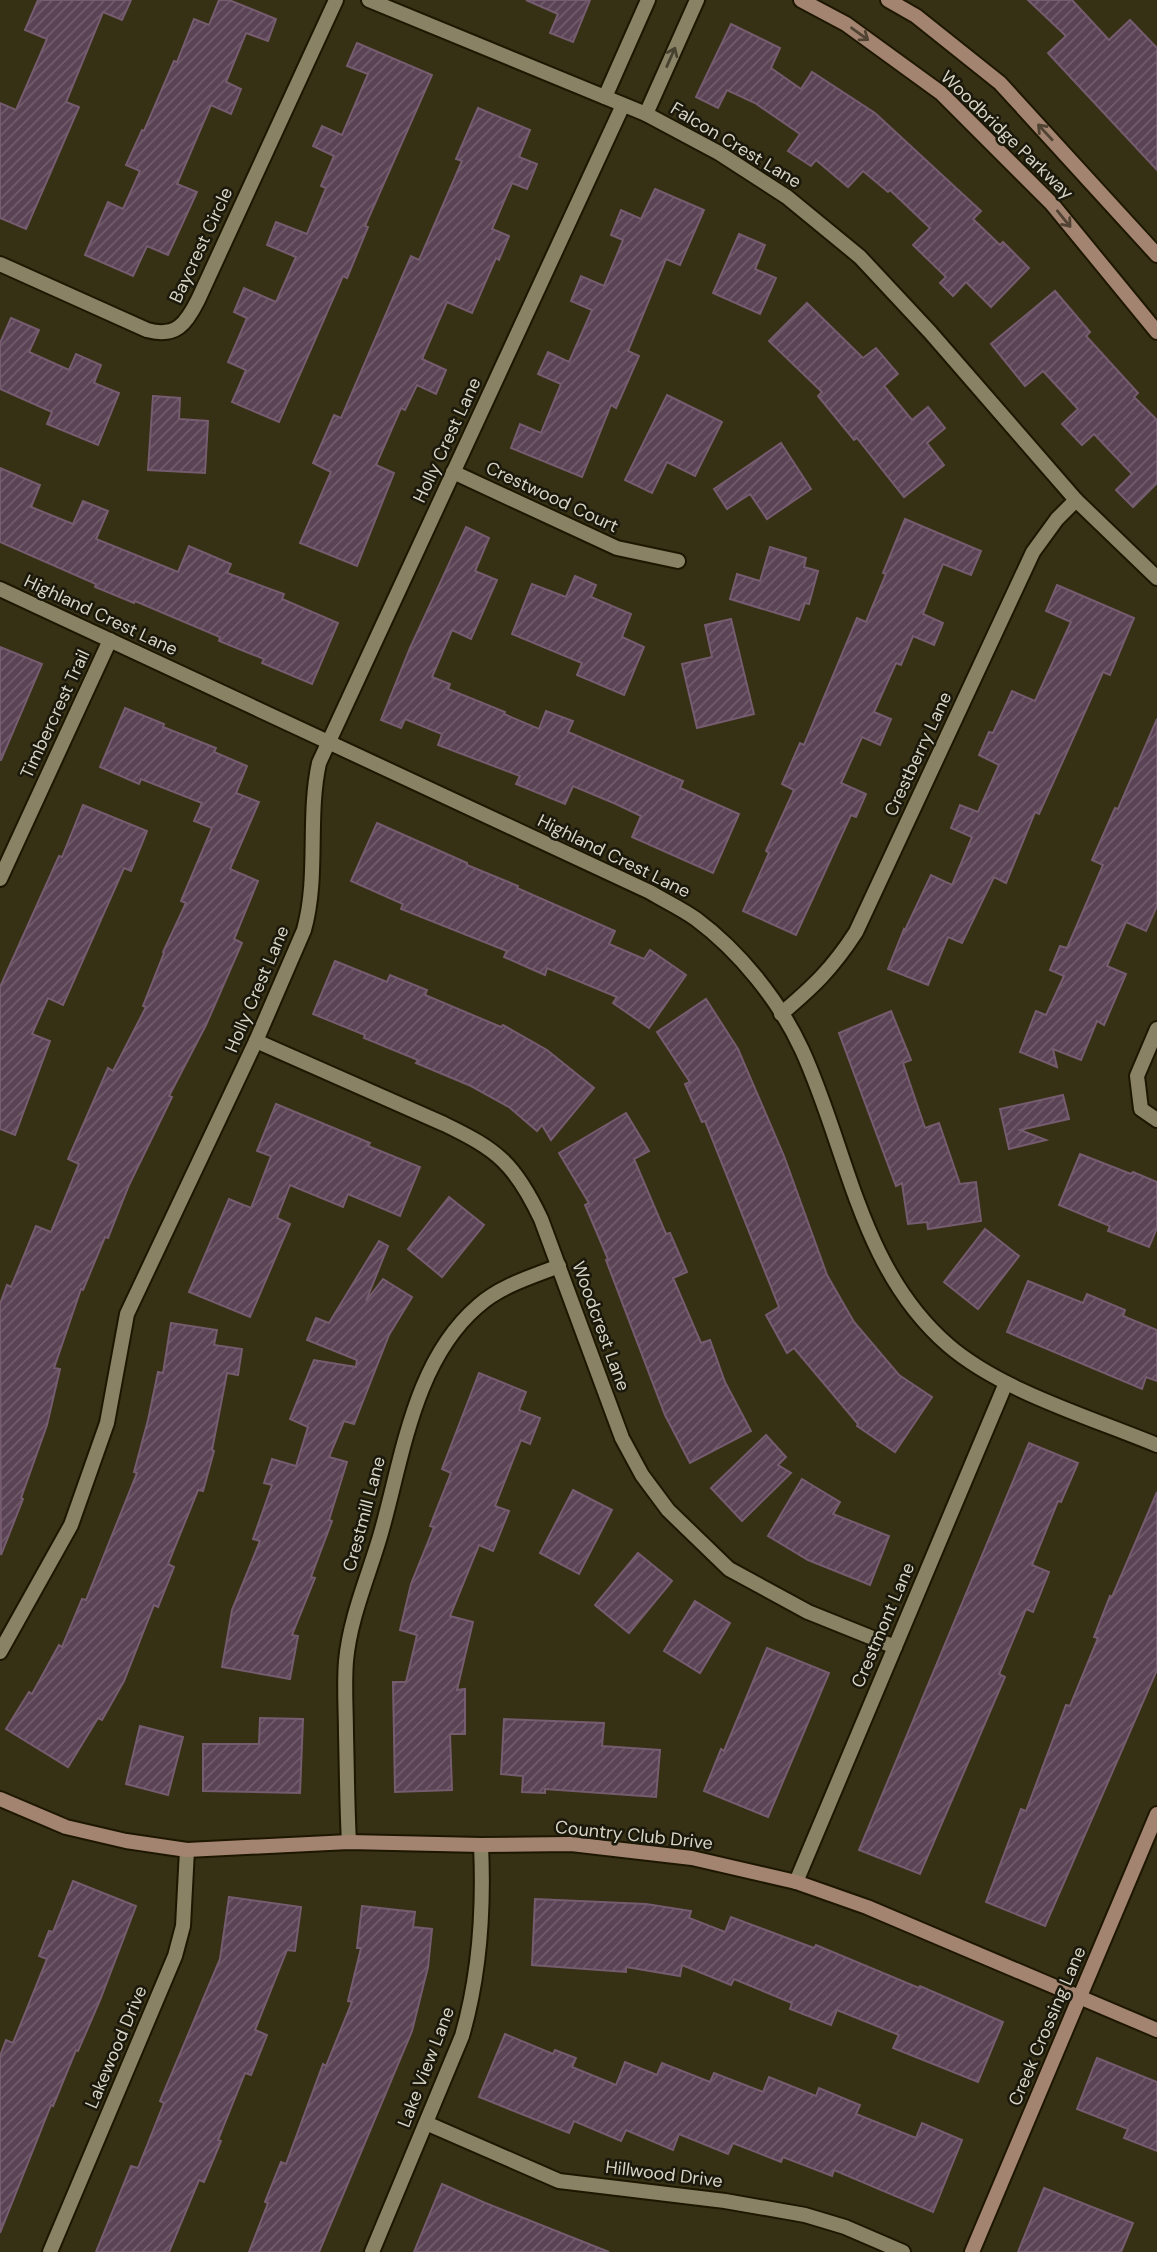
<svg xmlns="http://www.w3.org/2000/svg" width="1157" height="2252" viewBox="0 0 1157 2252" font-family="'DM Sans',sans-serif">
<style>
.building{fill:url(#building-hatch);stroke:#755c6f;stroke-width:2}
.lines{fill:none;stroke-linecap:round;stroke-linejoin:round}
.street-casing{stroke:#1e1700;stroke-width:18}
.secondary-casing{stroke:#1e1700;stroke-width:18}
.street{stroke:#898265;stroke-width:14}
.secondary{stroke:#a38470;stroke-width:14}
.oneway{stroke:#514334}
.oneway2{stroke:#474230}
.labels{text-anchor:middle;dominant-baseline:central;stroke-width:5;stroke-linejoin:round;paint-order:stroke}
.street-label{font-size:18px;fill:#d8d5c5;stroke:#1b180c}
</style>
<defs>
<pattern id="building-hatch" width="6" height="6" patternUnits="userSpaceOnUse" patternTransform="scale(1.75)"><rect width="6" height="6" fill="#5a4355"/><path d="M-1 1l2-2M0 6l6-6M5 7l2-2" fill="none" stroke="#715d6c"/></pattern>
</defs>
<rect width="100%" height="100%" fill="#363015"/>
<!-- building -->
<g class="building">
<polygon points="38,0 131,0 122,20 103,12 66,102 79,107 26,229 0,218 0,103 16,110 47,39 25,30"/>
<polygon points="219,0 229,0 276,19 268,41 246,33 226,82 241,89 231,114 211,105 177,184 197,192 168,255 147,246 133,276 85,255 108,202 123,209 140,171 126,165 142,130 144,131 174,61 177,62 194,19 209,25"/>
<polygon points="526,0 590,0 573,42 550,33 558,14"/>
<polygon points="1028,0 1072,0 1109,40 1130,20 1157,48 1157,170 1048,53 1066,36"/>
<polygon points="731,24 780,48 771,68 801,89 812,72 875,113 981,211 973,219 1000,245 1003,242 1029,268 991,307 966,282 953,296 940,283 946,277 913,245 930,228 890,190 888,192 863,171 848,187 816,160 811,166 788,151 800,134 755,103 727,90 718,108 696,97"/>
<polygon points="357,43 432,75 365,226 368,227 347,278 343,276 279,422 232,402 246,370 228,362 247,318 234,312 244,288 276,302 296,257 267,245 276,222 307,234 326,188 321,186 334,156 313,146 322,126 342,135 368,74 347,66"/>
<polygon points="478,108 530,130 519,157 537,164 527,189 512,183 492,229 509,236 499,260 496,258 472,313 447,302 422,359 446,370 436,394 417,385 405,410 401,408 376,465 394,473 357,566 300,543 331,472 313,463 334,415 341,418 411,256 419,260 462,161 456,159"/>
<polygon points="655,189 704,210 680,265 666,259 628,351 639,356 616,408 611,405 582,477 511,448 520,424 541,433 561,384 538,374 548,352 569,362 592,310 571,301 581,276 604,286 623,240 611,235 621,210 641,219"/>
<polygon points="739,234 765,245 755,269 776,278 760,314 713,293"/>
<polygon points="1055,291 1090,332 1086,336 1138,393 1134,397 1157,420 1157,483 1133,507 1116,490 1132,474 1094,434 1082,445 1062,424 1078,409 1043,371 1025,386 991,344"/>
<polygon points="807,303 863,358 876,348 898,374 884,386 912,420 928,407 945,428 927,443 944,465 904,497 857,438 854,440 818,396 822,392 769,341"/>
<polygon points="11,318 39,330 29,352 69,370 76,354 101,365 94,383 119,393 98,445 47,424 52,412 0,389 0,343"/>
<polygon points="667,395 722,422 695,476 667,462 652,493 625,480"/>
<polygon points="153,396 180,398 179,419 208,421 205,473 148,470"/>
<polygon points="781,443 811,489 767,519 750,494 727,509 714,489"/>
<polygon points="0,468 40,485 31,507 73,524 83,501 108,511 96,539 178,572 189,546 231,564 227,573 284,594 282,599 338,623 312,684 262,663 264,659 219,641 220,637 135,601 134,603 95,587 96,584 0,542"/>
<polygon points="905,519 981,551 971,575 943,564 923,614 943,623 934,645 913,636 901,665 896,663 874,712 891,719 880,745 862,737 841,783 866,794 856,817 851,815 796,935 743,911 769,853 766,851 794,790 782,784 800,743 804,745 857,618 866,622 886,574 883,573"/>
<polygon points="466,527 489,538 475,571 497,580 471,639 452,630 432,677 450,684 448,689 505,712 504,714 539,729 546,711 573,721 568,732 683,781 680,788 739,814 713,873 632,837 641,816 616,804 573,786 565,804 516,784 520,776 438,745 442,734 405,719 401,728 381,720 410,648"/>
<polygon points="770,547 806,558 804,567 818,571 809,604 805,603 799,620 730,599 737,574 760,581"/>
<polygon points="575,576 596,585 591,597 631,614 622,637 644,647 624,695 577,675 582,663 512,634 532,584 566,597"/>
<polygon points="1057,585 1134,618 1110,675 1103,672 1039,814 1035,812 1006,883 994,877 962,943 948,937 928,985 888,969 904,929 905,930 931,875 952,885 972,837 951,828 960,805 978,812 999,765 979,755 989,732 993,733 1012,691 1035,701 1071,622 1046,611"/>
<polygon points="731,619 754,714 697,728 682,664 712,657 705,625"/>
<polygon points="0,647 42,664 1,760 0,760"/>
<polygon points="125,708 164,724 163,727 216,748 214,752 247,766 236,793 259,802 230,869 258,881 234,939 242,943 206,1025 169,1096 172,1097 129,1185 108,1238 105,1237 83,1290 81,1289 54,1368 60,1369 47,1425 21,1498 23,1499 1,1555 0,1304 7,1285 11,1287 36,1226 51,1232 79,1164 68,1159 108,1068 113,1071 146,1007 143,1006 164,953 163,952 186,903 181,901 212,828 194,821 202,803 141,779 139,784 100,767"/>
<polygon points="1157,719 1157,906 1146,931 1126,922 1107,966 1126,974 1104,1025 1097,1021 1081,1060 1053,1049 1057,1067 1020,1052 1036,1011 1046,1015 1064,976 1050,970 1060,946 1067,948 1103,865 1092,860 1115,808 1118,809"/>
<polygon points="83,805 147,831 131,871 124,868 63,1005 48,998 32,1034 50,1041 15,1135 0,1129 0,987 59,856 62,857"/>
<polygon points="377,823 467,863 467,865 518,886 517,888 615,931 609,944 644,959 650,950 686,975 649,1028 613,1003 617,997 547,968 545,975 504,957 507,951 401,909 403,904 351,881"/>
<polygon points="335,961 387,982 390,975 427,990 425,995 501,1027 503,1025 547,1050 594,1088 551,1140 542,1125 537,1131 509,1107 471,1086 416,1063 418,1060 364,1038 365,1035 313,1014"/>
<polygon points="706,999 738,1049 784,1156 827,1275 854,1322 899,1375 932,1397 895,1452 857,1426 858,1424 794,1348 787,1353 766,1315 779,1307 705,1121 702,1122 685,1084 690,1082 657,1032"/>
<polygon points="891,1011 911,1060 903,1063 925,1128 939,1123 960,1184 976,1182 981,1221 928,1229 927,1222 908,1224 902,1183 896,1186 839,1033"/>
<polygon points="1063,1095 1069,1119 1020,1130 1046,1140 1009,1149 1000,1109"/>
<polygon points="276,1104 370,1143 368,1146 420,1167 400,1216 348,1194 343,1207 290,1185 277,1218 290,1224 250,1317 189,1292 229,1199 251,1208 271,1156 257,1151"/>
<polygon points="626,1113 649,1151 634,1159 666,1234 670,1233 687,1272 673,1278 701,1343 710,1340 725,1382 751,1431 690,1463 665,1415 606,1260 608,1259 585,1205 589,1203 559,1153"/>
<polygon points="1080,1154 1131,1174 1133,1172 1157,1182 1157,1228 1149,1247 1108,1231 1110,1226 1059,1205"/>
<polygon points="449,1197 484,1225 442,1277 408,1249"/>
<polygon points="985,1229 1019,1256 978,1309 944,1282"/>
<polygon points="379,1241 388,1246 366,1301 383,1279 412,1297 389,1335 354,1424 344,1421 329,1457 347,1462 329,1520 332,1521 311,1577 315,1578 292,1635 298,1636 290,1679 222,1667 232,1610 260,1541 253,1539 272,1485 264,1483 272,1459 296,1466 308,1427 290,1419 314,1360 356,1367 357,1360 307,1340 316,1318 329,1323"/>
<polygon points="1028,1281 1083,1303 1087,1294 1125,1310 1123,1316 1157,1330 1157,1381 1146,1377 1142,1389 1007,1332"/>
<polygon points="171,1323 217,1330 214,1345 242,1349 238,1375 227,1373 212,1450 214,1451 203,1491 198,1490 168,1564 174,1567 158,1607 154,1605 124,1681 102,1720 98,1718 68,1767 6,1729 29,1692 32,1694 59,1645 62,1647 82,1599 86,1600 137,1473 134,1472 148,1420 158,1372 163,1373"/>
<polygon points="479,1373 526,1392 519,1410 540,1418 530,1444 521,1440 495,1506 509,1511 493,1551 479,1545 450,1616 473,1622 457,1690 465,1689 465,1734 450,1734 452,1790 395,1792 393,1682 406,1682 417,1635 400,1630 411,1584 434,1527 430,1526 451,1473 442,1469"/>
<polygon points="766,1435 786,1457 778,1465 791,1473 742,1521 711,1488"/>
<polygon points="1029,1443 1078,1463 1061,1502 1058,1501 1032,1565 1049,1572 1033,1612 1026,1609 999,1674 1005,1677 920,1874 859,1850"/>
<polygon points="802,1479 840,1502 833,1514 889,1536 870,1585 808,1560 768,1536"/>
<polygon points="573,1490 612,1510 579,1574 540,1553"/>
<polygon points="1157,1492 1157,1670 1045,1926 986,1902 1021,1809 1026,1811 1066,1705 1070,1706 1098,1638 1094,1637 1110,1596 1112,1597"/>
<polygon points="638,1553 672,1581 629,1633 595,1605"/>
<polygon points="695,1601 730,1623 700,1673 664,1651"/>
<polygon points="767,1648 829,1673 768,1817 704,1791 721,1749 724,1751"/>
<polygon points="260,1718 303,1719 300,1793 203,1791 203,1744 259,1744"/>
<polygon points="504,1719 604,1723 602,1746 660,1750 656,1797 545,1789 545,1793 522,1792 523,1776 501,1774"/>
<polygon points="140,1726 183,1737 168,1795 126,1784"/>
<polygon points="73,1881 136,1906 100,2000 78,2051 76,2050 53,2106 51,2105 0,2233 0,2056 6,2040 13,2043 47,1959 39,1956 49,1931 53,1932"/>
<polygon points="229,1897 301,1907 295,1951 287,1950 255,2030 267,2035 251,2075 245,2073 218,2140 221,2141 204,2182 199,2180 169,2252 96,2252 131,2166 138,2168 164,2103 160,2101 220,1959"/>
<polygon points="535,1899 646,1904 691,1911 689,1918 725,1932 731,1917 814,1948 816,1945 919,1988 920,1986 1003,2022 978,2082 893,2048 899,2035 837,2010 831,2025 790,2009 792,2003 734,1979 731,1985 682,1965 680,1976 626,1967 626,1972 532,1965"/>
<polygon points="362,1906 415,1912 413,1927 432,1929 428,1967 412,2031 319,2252 249,2252 268,2203 265,2202 281,2162 286,2164 323,2064 326,2066 352,2002 348,2001 361,1948 357,1948"/>
<polygon points="505,2034 553,2054 555,2050 576,2058 572,2067 616,2085 625,2062 657,2075 662,2063 710,2082 714,2073 763,2092 769,2077 816,2096 819,2088 860,2105 856,2114 916,2138 922,2123 962,2140 933,2212 834,2170 832,2176 783,2157 781,2162 733,2143 728,2154 679,2134 673,2150 626,2130 621,2141 574,2121 569,2133 479,2097"/>
<polygon points="1097,2058 1157,2082 1157,2151 1124,2138 1128,2129 1077,2109"/>
<polygon points="442,2184 483,2202 609,2252 414,2252"/>
<polygon points="1044,2188 1133,2223 1121,2252 1018,2252"/>
</g>
<g class="lines">
<!-- street casing -->
<g class="street-casing">
<g id="street">
<polyline points="369,0 646,114 719,153 787,197 860,257 930,332 1076,500 1157,578"/>
<polyline points="605,97 648,0"/>
<polyline points="646,114 697,0"/>
<path d="M0 264 147 330C176 338 186 324 198 300L336 0"/>
<polyline points="453,472 617,548 678,561"/>
<path d="M0 589 650 892C665 901 682 909 696 919 739 951 779 1000 802 1050 848 1150 860 1269 948 1345 1001 1391 1092 1418 1157 1445"/>
<polyline points="0,879 110,640"/>
<path d="M781 1014C814 986 832 969 856 932L1033 552 1057 519 1076 500"/>
<polyline points="1157,1029 1137,1076 1141,1109 1157,1120"/>
<path d="M256 1041 444 1124C498 1150 515 1164 541 1219L622 1438 642 1475 668 1510 729 1569 808 1612 895 1647"/>
<path d="M0 1652 71 1525 107 1423 127 1314 256 1041 304 930C319 876 307 818 319 763L623 105"/>
<path d="M349 1842C347 1806 347 1771 346 1735 346 1711 344 1685 346 1661 350 1617 369 1575 381 1533 403 1456 414 1361 478 1306 500 1286 531 1277 559 1266"/>
<polyline points="796,1882 1006,1383"/>
<polyline points="426,2123 559,2181 725,2201 805,2215 845,2227 903,2252"/>
<polyline points="50,2252 175,1956 183,1926 187,1850"/>
<path d="M372 2252 462 2036C480 1974 484 1910 481 1845"/>
</g>
</g>
<!-- secondary casing -->
<g class="secondary-casing">
<g id="secondary">
<polyline points="801,0 846,24 941,93 1052,204 1157,332"/>
<polyline points="888,0 916,16 1000,83 1157,255"/>
<polyline points="0,1799 66,1827 126,1841 187,1850 349,1842 481,1845 571,1844 692,1858 796,1882 867,1907 1157,2030"/>
<polyline points="972,2252 1157,1814"/>
</g>
</g>
<!-- street -->
<use href="#street" class="street"/>
<!-- secondary -->
<use href="#secondary" class="secondary"/>
</g>
<!-- one-way arrows -->
<defs><path id="oneway-shaft" d="M-6 0H5M1.5-3L5.5 0L1.5 3" fill="none" stroke-width="1.6" stroke-linecap="round" stroke-linejoin="round" transform="scale(1.75)"/></defs>
<g class="oneway">
<use href="#oneway-shaft" transform="translate(860 34) rotate(36)"/>
<use href="#oneway-shaft" transform="translate(1045 132) rotate(-133)"/>
<use href="#oneway-shaft" transform="translate(1064 219) rotate(51)"/>
</g>
<use class="oneway2" href="#oneway-shaft" transform="translate(671 57) rotate(-66)"/>
<g class="labels">
<!-- street labels -->
<g class="street-label">
<text transform="translate(1007 135) rotate(44)">Woodbridge Parkway</text>
<text transform="translate(736 145) rotate(31)">Falcon Crest Lane</text>
<text transform="translate(201 245) rotate(-65)">Baycrest Circle</text>
<text transform="translate(447 440) rotate(-65)">Holly Crest Lane</text>
<text transform="translate(552 497) rotate(25)">Crestwood Court</text>
<text transform="translate(101 615) rotate(25)">Highland Crest Lane</text>
<text transform="translate(55 714) rotate(-65)">Timbercrest Trail</text>
<text transform="translate(918 754) rotate(-65)">Crestberry Lane</text>
<text transform="translate(614 856) rotate(26)">Highland Crest Lane</text>
<text transform="translate(257 989) rotate(-67)">Holly Crest Lane</text>
<text transform="translate(601 1326) rotate(70)">Woodcrest Lane</text>
<text transform="translate(364 1514) rotate(-75)">Crestmill Lane</text>
<text transform="translate(883 1625) rotate(-67)">Crestmont Lane</text>
<text transform="translate(634 1835) rotate(6)">Country Club Drive</text>
<text transform="translate(1047 2026) rotate(-67)">Creek Crossing Lane</text>
<text transform="translate(116 2047) rotate(-67)">Lakewood Drive</text>
<text transform="translate(426 2067) rotate(-69)">Lake View Lane</text>
<text transform="translate(664 2174) rotate(7)">Hillwood Drive</text>
</g>
</g>
</svg>
